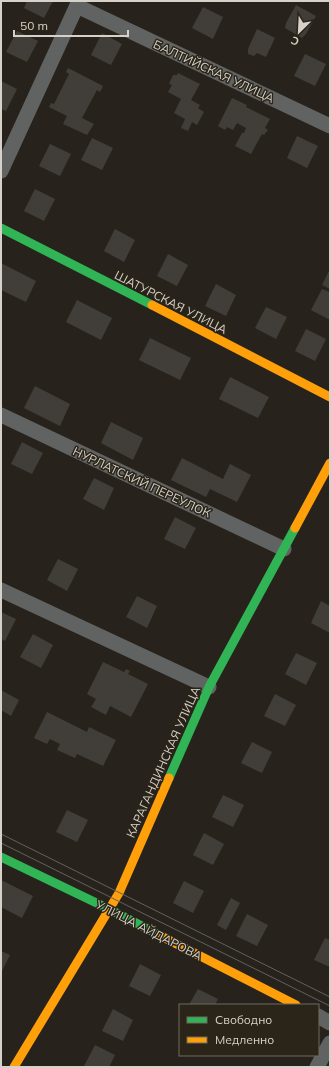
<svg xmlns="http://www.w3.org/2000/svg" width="331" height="1068" viewBox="0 0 331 1068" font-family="Mulish,sans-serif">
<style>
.building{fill:#413d38}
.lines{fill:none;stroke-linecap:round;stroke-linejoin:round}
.street{stroke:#616262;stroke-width:15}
.fast{stroke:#30b455;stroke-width:9}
.slow{stroke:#ff9f0a;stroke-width:9}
.tram{stroke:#62615d;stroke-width:1}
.labels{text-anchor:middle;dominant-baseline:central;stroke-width:3;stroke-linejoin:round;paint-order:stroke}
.street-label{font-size:12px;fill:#d6d2ca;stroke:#2b2418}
</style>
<rect width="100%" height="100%" fill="#27231c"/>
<!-- building -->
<g class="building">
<polygon points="27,1 53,1 44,18 24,8"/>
<polygon points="296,5 316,16 306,34 302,38 285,28 286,23"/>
<polygon points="203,7 223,17 213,39 192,28"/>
<polygon points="257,29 275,38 266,57 257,53 254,56 248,54 248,49"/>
<polygon points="17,31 38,41 27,62 6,52"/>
<polygon points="102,33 122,44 111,65 91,55"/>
<polygon points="305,54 326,64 315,86 294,76"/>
<polygon points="68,68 103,86 100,92 97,90 82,118 94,124 87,135 63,124 67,116 49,107 51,103 54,104 69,74 66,72"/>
<polygon points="178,73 200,84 191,100 200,105 198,108 204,112 197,125 192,122 188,131 181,128 185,119 174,113 181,99 168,92 172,85 169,84 173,75 177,75"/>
<polygon points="1,81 17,89 6,111 1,109"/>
<polygon points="232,98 247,105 246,107 270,119 265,128 268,130 264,135 262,134 251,154 235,146 242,133 244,133 246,128 237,123 233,130 227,127 225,130 218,126"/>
<polygon points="297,136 318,146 307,168 287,158"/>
<polygon points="92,138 113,148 102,170 81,160"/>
<polygon points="50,144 71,154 60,176 39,166"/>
<polygon points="35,189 55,199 44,221 24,211"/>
<polygon points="115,229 135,240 124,262 104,251"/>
<polygon points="168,254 188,265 177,286 157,276"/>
<polygon points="1,263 36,281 26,302 1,290"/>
<polygon points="330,269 330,289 322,285"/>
<polygon points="216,284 236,295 226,316 205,306"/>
<polygon points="322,289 330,292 330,320 311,310"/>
<polygon points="77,300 112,318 101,340 66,322"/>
<polygon points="266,307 287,317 276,339 255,328"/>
<polygon points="306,329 326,339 315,361 295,351"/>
<polygon points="150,338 191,358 180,380 139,360"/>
<polygon points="230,377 269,397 258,418 219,399"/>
<polygon points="35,386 70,404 60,426 24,408"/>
<polygon points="111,422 143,438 133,460 101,443"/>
<polygon points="22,442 43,453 32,474 11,464"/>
<polygon points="182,458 223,479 230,464 251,475 237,502 210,489 206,497 171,480"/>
<polygon points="94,478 114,488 104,510 83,499"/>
<polygon points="175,517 196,528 185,549 164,539"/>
<polygon points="58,559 78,569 67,591 47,580"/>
<polygon points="137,596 157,606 147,628 126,617"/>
<polygon points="321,601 330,606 330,633 311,623"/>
<polygon points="1,612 16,619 5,641 1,639"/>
<polygon points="33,634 53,645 41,668 20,657"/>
<polygon points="296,653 317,663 306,685 285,674"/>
<polygon points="103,662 124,672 126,669 130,671 128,674 148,684 131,717 110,706 106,715 91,707 96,699 87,694"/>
<polygon points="1,690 19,700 11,716 1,710"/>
<polygon points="275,694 296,705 285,726 264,716"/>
<polygon points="47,712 87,732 89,727 116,740 103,766 77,754 75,758 57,750 60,744 50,739 47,744 34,738"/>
<polygon points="252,742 272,752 262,773 241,763"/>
<polygon points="223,795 244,805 233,827 212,817"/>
<polygon points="67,810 88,820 77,842 56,832"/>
<polygon points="204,833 224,844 213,865 193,855"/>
<polygon points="1,880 33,896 22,918 1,907"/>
<polygon points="184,881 204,891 193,913 173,903"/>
<polygon points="231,898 240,903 226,930 217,925"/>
<polygon points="247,914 268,925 257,946 236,936"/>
<polygon points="325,938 330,940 330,967 314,960"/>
<polygon points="1,951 10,955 1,973"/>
<polygon points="140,964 161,975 150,996 129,986"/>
<polygon points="198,989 218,999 215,1005 189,1005"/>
<polygon points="113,1009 133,1020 123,1041 102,1031"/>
<polygon points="95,1045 115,1055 109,1067 84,1066"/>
</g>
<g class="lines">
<!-- street -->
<g class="street">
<polyline points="77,6 330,126"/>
<polyline points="1,171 79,1"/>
<polyline points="1,415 284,549"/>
<polyline points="1,590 209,687"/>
<polyline points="318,1016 330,1023"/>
<polyline points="317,1067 330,1043"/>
</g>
<!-- fast -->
<g class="fast">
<polyline points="1,228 152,305"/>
<polyline points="169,778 209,687 295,528"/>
<polyline points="1,857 109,909 161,936"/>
</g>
<!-- slow -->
<g class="slow">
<polyline points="152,305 330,397"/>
<polyline points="295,528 330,463"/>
<polyline points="161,936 296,1005"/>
<polyline points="14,1067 119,893 169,778"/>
</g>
<!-- tram -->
<g class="tram">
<polyline points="1,834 330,997"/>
<polyline points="1,843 330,1006"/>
</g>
</g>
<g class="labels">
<!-- street labels -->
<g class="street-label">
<text transform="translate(214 71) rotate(25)">БАЛТИЙСКАЯ УЛИЦА</text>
<text transform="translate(171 302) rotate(27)">ШАТУРСКАЯ УЛИЦА</text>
<text transform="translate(142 482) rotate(25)">НУРЛАТСКИЙ ПЕРЕУЛОК</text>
<text transform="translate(163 762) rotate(-66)">КАРАГАНДИНСКАЯ УЛИЦА</text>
<text transform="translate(149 930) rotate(27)">УЛИЦА АЙДАРОВА</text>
</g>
</g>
<!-- border -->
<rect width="331" height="1068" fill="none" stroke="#d6d2ca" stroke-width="4"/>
<!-- legend -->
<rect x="179" y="1004" width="140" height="52" fill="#2b2418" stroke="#6f6a5f"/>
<rect x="187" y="1017" width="20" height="6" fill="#30b455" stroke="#6f6a5f"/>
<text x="215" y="1024" font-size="12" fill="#d6d2ca">Свободно</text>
<rect x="187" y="1037" width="20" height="6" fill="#ff9f0a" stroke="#6f6a5f"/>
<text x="215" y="1044" font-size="12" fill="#d6d2ca">Медленно</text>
<!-- north arrow -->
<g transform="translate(299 32) rotate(204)" stroke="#2b2418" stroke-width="3" paint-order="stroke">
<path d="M0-3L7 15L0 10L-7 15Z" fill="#d6d2ca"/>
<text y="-6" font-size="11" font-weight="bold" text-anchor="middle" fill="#d6d2ca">С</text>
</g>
<!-- scale -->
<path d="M14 30v6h114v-6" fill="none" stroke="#d6d2ca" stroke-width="2"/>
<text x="20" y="30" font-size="12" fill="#d6d2ca" stroke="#2b2418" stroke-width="3" paint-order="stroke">50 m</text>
</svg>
